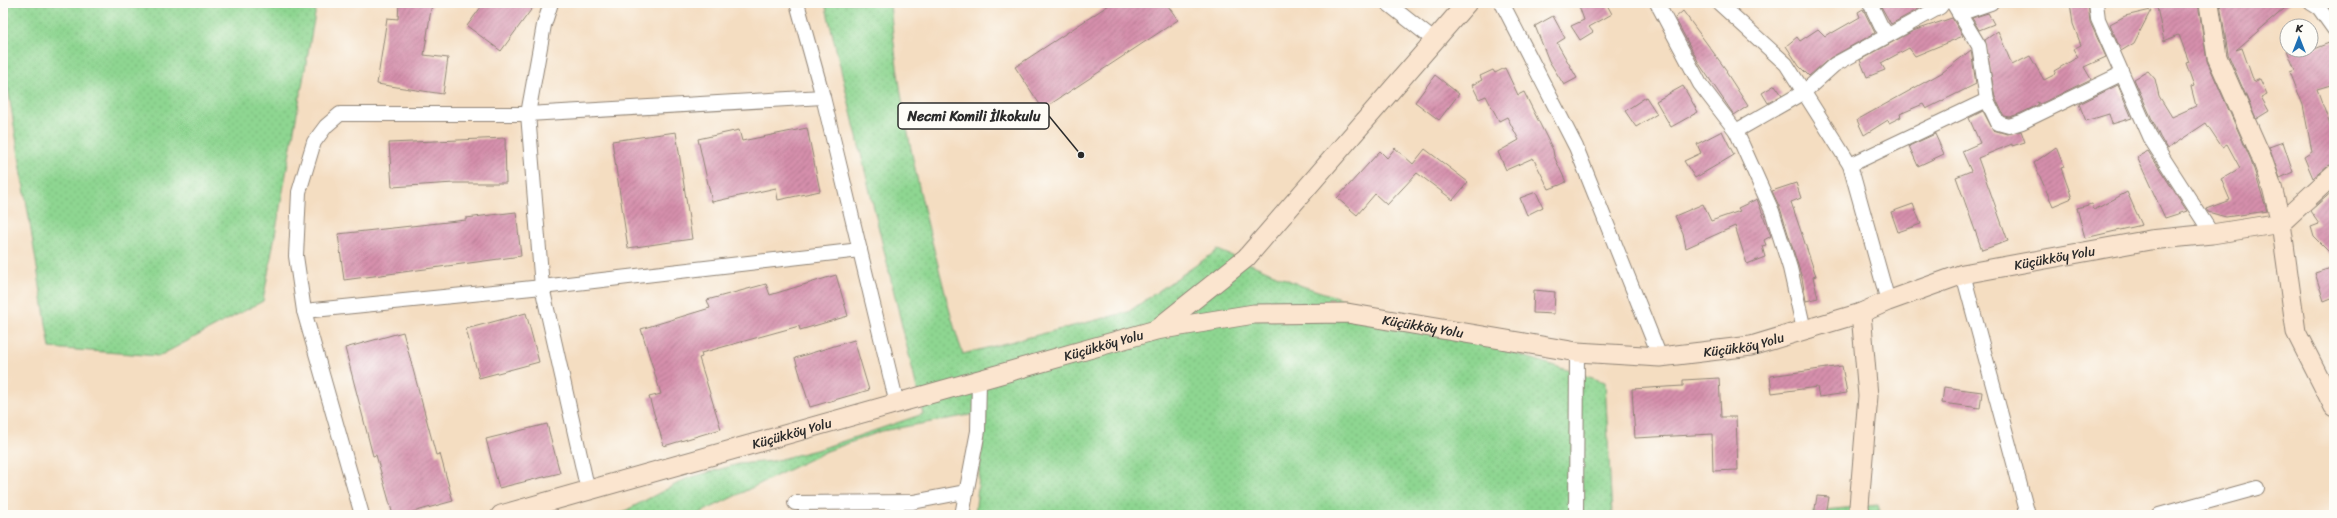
<svg xmlns="http://www.w3.org/2000/svg" width="2337" height="518" viewBox="0 0 2337 518" font-family="Sriracha,sans-serif">
<style>
.grass{fill:url(#grass-dots);stroke:#5c805e}
.building{fill:url(#building-hatch)}
.lines{fill:none;stroke-linecap:round;stroke-linejoin:round}
.street-casing{stroke:#908476;stroke-width:16}
.secondary-casing{stroke:#908476;stroke-width:21}
.street{stroke:#fff;stroke-width:14}
.secondary{stroke:#fbe5cf;stroke-width:19}
.labels{text-anchor:middle;dominant-baseline:central;stroke-width:3;stroke-linejoin:round;paint-order:stroke}
.street-label{font-size:13px;fill:#2b2b2b;stroke:#fdfcf7}
.leader{fill:none;stroke:#2b2b2b;stroke-width:1.5}
.callout-dot{fill:#2b2b2b;stroke:#fdfcf7;stroke-width:1.5}
.callout{fill:#fdfcf7;stroke:#2b2b2b;stroke-width:1.5}
.callout-label{font-size:14px;text-anchor:middle;font-weight:bold;fill:#2b2b2b}
</style>
<defs>
<pattern id="grass-dots" width="8" height="8" patternUnits="userSpaceOnUse"><rect width="8" height="8" fill="#8ed691"/><path d="M2 2h.1M6 6h.1" fill="none" stroke="#7bb87d" stroke-width="1.8" stroke-linecap="round"/></pattern>
<pattern id="building-hatch" width="6" height="6" patternUnits="userSpaceOnUse"><rect width="6" height="6" fill="#d58fac"/><path d="M-1 1l2-2M0 6l6-6M5 7l2-2" fill="none" stroke="#ad758c"/></pattern>
</defs>
<rect width="100%" height="100%" fill="#fdfcf7"/>
<filter id="ink" filterUnits="userSpaceOnUse"><feTurbulence type="fractalNoise" baseFrequency=".025" numOctaves="2"/><feDisplacementMap in="SourceGraphic" scale="8" xChannelSelector="R" yChannelSelector="G"/><feConvolveMatrix kernelMatrix="1 2 1 2 8 2 1 2 1" color-interpolation-filters="sRGB"/></filter>
<filter id="wash" filterUnits="userSpaceOnUse"><feTurbulence type="fractalNoise" baseFrequency=".012" numOctaves="4" result="noise"/><feDisplacementMap in="SourceGraphic" scale="16" xChannelSelector="R" yChannelSelector="G"/><feGaussianBlur stdDeviation="0.9" result="paint"/><feColorMatrix in="noise" values="0 0 0 0 0 0 0 0 0 0 0 0 0 0 0 0 0 1.4 0 .05"/><feComposite in="paint" operator="in"/></filter>
<g filter="url(#wash)">
<rect width="100%" height="100%" fill="#f4ddc1"/>
<!-- grass -->
<g class="grass">
<polygon points="3,3 317,3 263,301 159,356 50,348 3,57"/>
<path d="M825 3H890C897 89 915 177 937 261 945 292 952 324 963 354L1128 312 1218 250 1302 286 1605 382 1612 515H975L986 412 882 431 827 451 696 515H617L688 478 739 464 773 461 820 449 923 414Z"/>
<polygon points="1878,505 1881,515 1813,515 1813,511"/>
</g>
<g id="blocks">
<!-- building -->
<g class="building">
<polygon points="399,3 432,3 424,55 448,58 443,94 377,84 387,18 398,19"/>
<polygon points="484,3 536,3 501,51 467,26"/>
<polygon points="1112,3 1166,3 1178,20 1043,109 1015,67"/>
<polygon points="1578,3 1606,3 1612,14 1589,27 1593,32 1580,40 1571,26 1584,20"/>
<polygon points="1879,3 1930,3 1891,24"/>
<polygon points="2070,3 2088,3 2090,22 2106,57 2084,67 2091,79 2040,104 2037,102 2038,105 2019,114 2009,117 2004,116 1995,97 1985,40 1998,31 2012,65 2030,56 2044,80 2056,74 2054,71 2078,57 2073,49 2081,45 2073,24"/>
<polygon points="2156,3 2198,3 2207,61 2251,160 2267,211 2226,217 2208,212 2206,209 2230,200 2221,179 2240,168 2227,144 2222,147 2206,123 2167,149 2160,137 2134,79 2148,71 2155,79 2159,96 2172,117 2196,106 2191,87 2194,86 2186,63 2189,62 2179,35 2164,41"/>
<polygon points="2220,3 2291,3 2236,50 2242,48 2254,82 2260,79 2267,94 2261,97 2269,111 2256,119 2228,54"/>
<polygon points="1863,9 1875,33 1830,58 1809,76 1799,66 1786,46 1797,37 1800,41 1818,29 1825,36 1831,32 1832,33 1860,17 1858,12"/>
<polygon points="2151,10 2134,43 2121,51 2110,24 2125,16"/>
<polygon points="1683,11 1727,71 1726,72 1748,106 1734,115 1700,65 1675,18"/>
<polygon points="1988,13 1994,24 1979,30 1972,18"/>
<polygon points="1553,16 1565,38 1557,43 1577,78 1564,85 1549,61 1535,26"/>
<polygon points="1952,18 1963,36 1915,56 1909,48 1881,63 1885,70 1867,77 1860,60 1913,31"/>
<polygon points="2334,41 2334,84 2317,89 2334,136 2334,163 2327,166 2313,178 2304,157 2312,152 2303,105 2290,72 2295,70 2287,50 2311,50"/>
<polygon points="1971,50 1976,84 1926,109 1923,104 1900,114 1901,117 1889,123 1888,120 1864,135 1857,120 1943,72"/>
<polygon points="1505,68 1518,95 1524,92 1553,150 1554,156 1566,182 1560,185 1549,189 1533,158 1506,170 1498,152 1519,140 1507,117 1499,121 1486,96 1479,99 1472,85 1482,80 1480,76 1493,70 1495,73"/>
<polygon points="1435,75 1459,94 1439,120 1415,102"/>
<polygon points="1775,85 1782,95 1768,103 1762,93"/>
<polygon points="2118,85 2132,118 2112,124 2109,114 2086,121 2079,104"/>
<polygon points="1683,86 1698,112 1671,127 1656,101"/>
<polygon points="1646,97 1657,114 1636,127 1625,111"/>
<polygon points="1983,111 1993,130 2007,134 2021,131 2025,142 2012,146 2012,144 1978,158 2008,241 1982,250 1956,177 1971,171 1962,151 1980,143 1969,118"/>
<polygon points="807,128 820,191 778,200 776,188 712,202 698,139 739,130 742,141"/>
<polygon points="1722,131 1734,155 1695,178 1684,161 1701,153 1697,144"/>
<polygon points="676,132 692,239 628,248 612,141"/>
<polygon points="1935,134 1944,154 1918,166 1909,146"/>
<polygon points="505,138 506,183 454,183 392,187 389,143"/>
<polygon points="2283,142 2293,172 2280,178 2269,147"/>
<polygon points="2056,147 2064,167 2061,168 2072,198 2053,206 2034,163"/>
<polygon points="1395,148 1413,164 1425,149 1468,182 1453,200 1417,173 1387,205 1375,194 1357,215 1337,198 1380,151 1387,158"/>
<polygon points="2148,151 2187,211 2165,218 2137,157"/>
<polygon points="1796,183 1801,198 1791,202 1816,276 1813,277 1818,298 1806,301 1802,278 1780,208 1772,191"/>
<polygon points="2334,190 2334,257 2314,237 2311,227 2319,224 2310,211"/>
<polygon points="1536,192 1543,207 1527,215 1520,198"/>
<polygon points="2127,192 2142,225 2085,238 2077,208 2092,204 2094,210"/>
<polygon points="1757,199 1771,236 1764,240 1766,245 1762,246 1765,257 1747,264 1735,226 1686,248 1683,233 1675,216 1703,204 1711,221 1740,211 1738,208"/>
<polygon points="1913,204 1921,224 1898,232 1891,212"/>
<polygon points="516,212 521,256 344,280 338,234 466,220 466,218"/>
<polygon points="2334,267 2334,297 2324,301 2315,273"/>
<polygon points="836,275 848,316 800,330 799,326 701,353 702,357 699,358 721,429 664,446 649,397 661,394 641,329 710,308 707,300 766,284 770,295"/>
<polygon points="1534,290 1555,292 1554,314 1533,313"/>
<polygon points="526,313 539,362 479,378 466,329"/>
<polygon points="403,332 436,455 440,454 453,501 402,515 393,515 376,455 373,456 345,348"/>
<polygon points="854,340 869,390 810,407 795,358"/>
<polygon points="1842,366 1847,393 1819,397 1817,387 1772,393 1770,376"/>
<polygon points="1719,378 1721,417 1736,417 1738,470 1713,471 1712,434 1635,438 1632,389 1683,386 1683,380"/>
<polygon points="1944,387 1982,392 1980,408 1942,403"/>
<polygon points="547,424 560,473 499,488 486,439"/>
<polygon points="1817,496 1829,497 1826,515 1814,515"/>
</g>
</g>
</g>
<g filter="url(#ink)">
<use href="#blocks" fill-opacity="0" stroke="#908476" stroke-width="1"/>
<g class="lines">
<!-- street casing -->
<g class="street-casing">
<g id="street">
<polyline points="551,3 544,25 528,114 542,287 588,491"/>
<polyline points="797,3 823,97 897,404"/>
<polyline points="1387,3 1435,41"/>
<polyline points="1502,3 1576,147 1660,357"/>
<polyline points="1657,3 1700,84 1736,131 1772,211 1790,268 1804,330"/>
<polyline points="1719,3 1786,64 1850,165 1888,301"/>
<polyline points="1870,3 1881,26 1888,35"/>
<polyline points="2096,3 2098,19 2152,141 2212,234"/>
<polyline points="2311,3 2319,8 2334,29"/>
<polyline points="1959,14 1991,3"/>
<polyline points="1987,100 1998,123 2009,126 2022,122 2121,74"/>
<polyline points="1736,131 1804,92 1834,65 1940,7 1943,3"/>
<polyline points="1850,165 1987,100 1979,46 1953,3"/>
<polyline points="1963,274 2028,515"/>
<polyline points="304,311 542,287 860,250"/>
<polyline points="795,503 913,502 965,492"/>
<polyline points="362,515 304,311 296,256 299,192 314,142 326,126 340,114 528,114 823,97"/>
<polyline points="962,515 978,431 979,380"/>
<polyline points="1576,515 1577,352"/>
<polyline points="2159,515 2257,488"/>
</g>
</g>
<!-- secondary casing -->
<g class="secondary-casing">
<g id="secondary">
<polyline points="2209,3 2217,57 2261,156 2272,187 2281,223 2296,332 2334,407"/>
<polyline points="1157,329 1246,258 1467,3"/>
<path id="s1" d="M501 515 1156 330 1254 314 1347 313 1577 352 1660 357 1751 346 1861 313 1888 301 1963 274 2150 240 2212 234 2281 223 2334 174"/>
<polyline points="1860,515 1859,506 1868,396 1861,313"/>
</g>
</g>
<!-- street -->
<use href="#street" class="street"/>
<!-- secondary -->
<use href="#secondary" class="secondary"/>
</g>
</g>
<g class="labels">
<!-- street labels -->
<g class="street-label">
<text stroke="none"><textPath href="#s1" startOffset="1598">Küçükköy Yolu</textPath></text>
<text stroke="none"><textPath href="#s1" startOffset="950">Küçükköy Yolu</textPath></text>
<text stroke="none"><textPath href="#s1" startOffset="1274">Küçükköy Yolu</textPath></text>
<text stroke="none"><textPath href="#s1" startOffset="626">Küçükköy Yolu</textPath></text>
<text stroke="none"><textPath href="#s1" startOffset="302">Küçükköy Yolu</textPath></text>
</g>
</g>
<!-- callouts -->
<path class="leader" d="M1081 155L1049 116"/>
<circle class="callout-dot" cx="1081" cy="155" r="4"/>
<rect class="callout" x="898" y="103" width="151" height="26" rx="4"/>
<g class="callout-label">
<text x="974" y="121">Necmi Komili İlkokulu</text>
</g>
<!-- margin -->
<rect width="2337" height="518" fill="none" stroke="#fdfcf7" stroke-width="16"/>
<!-- north arrow -->
<g transform="translate(2299 38)"><circle r="19" fill="#fdfcf7" stroke="#a9a8a5"/>
<path d="M0-3L7 15L0 10L-7 15Z" fill="#1f6fb2"/>
<text y="-6" font-size="11" font-weight="bold" text-anchor="middle" fill="#2b2b2b">K</text>
</g>
</svg>
